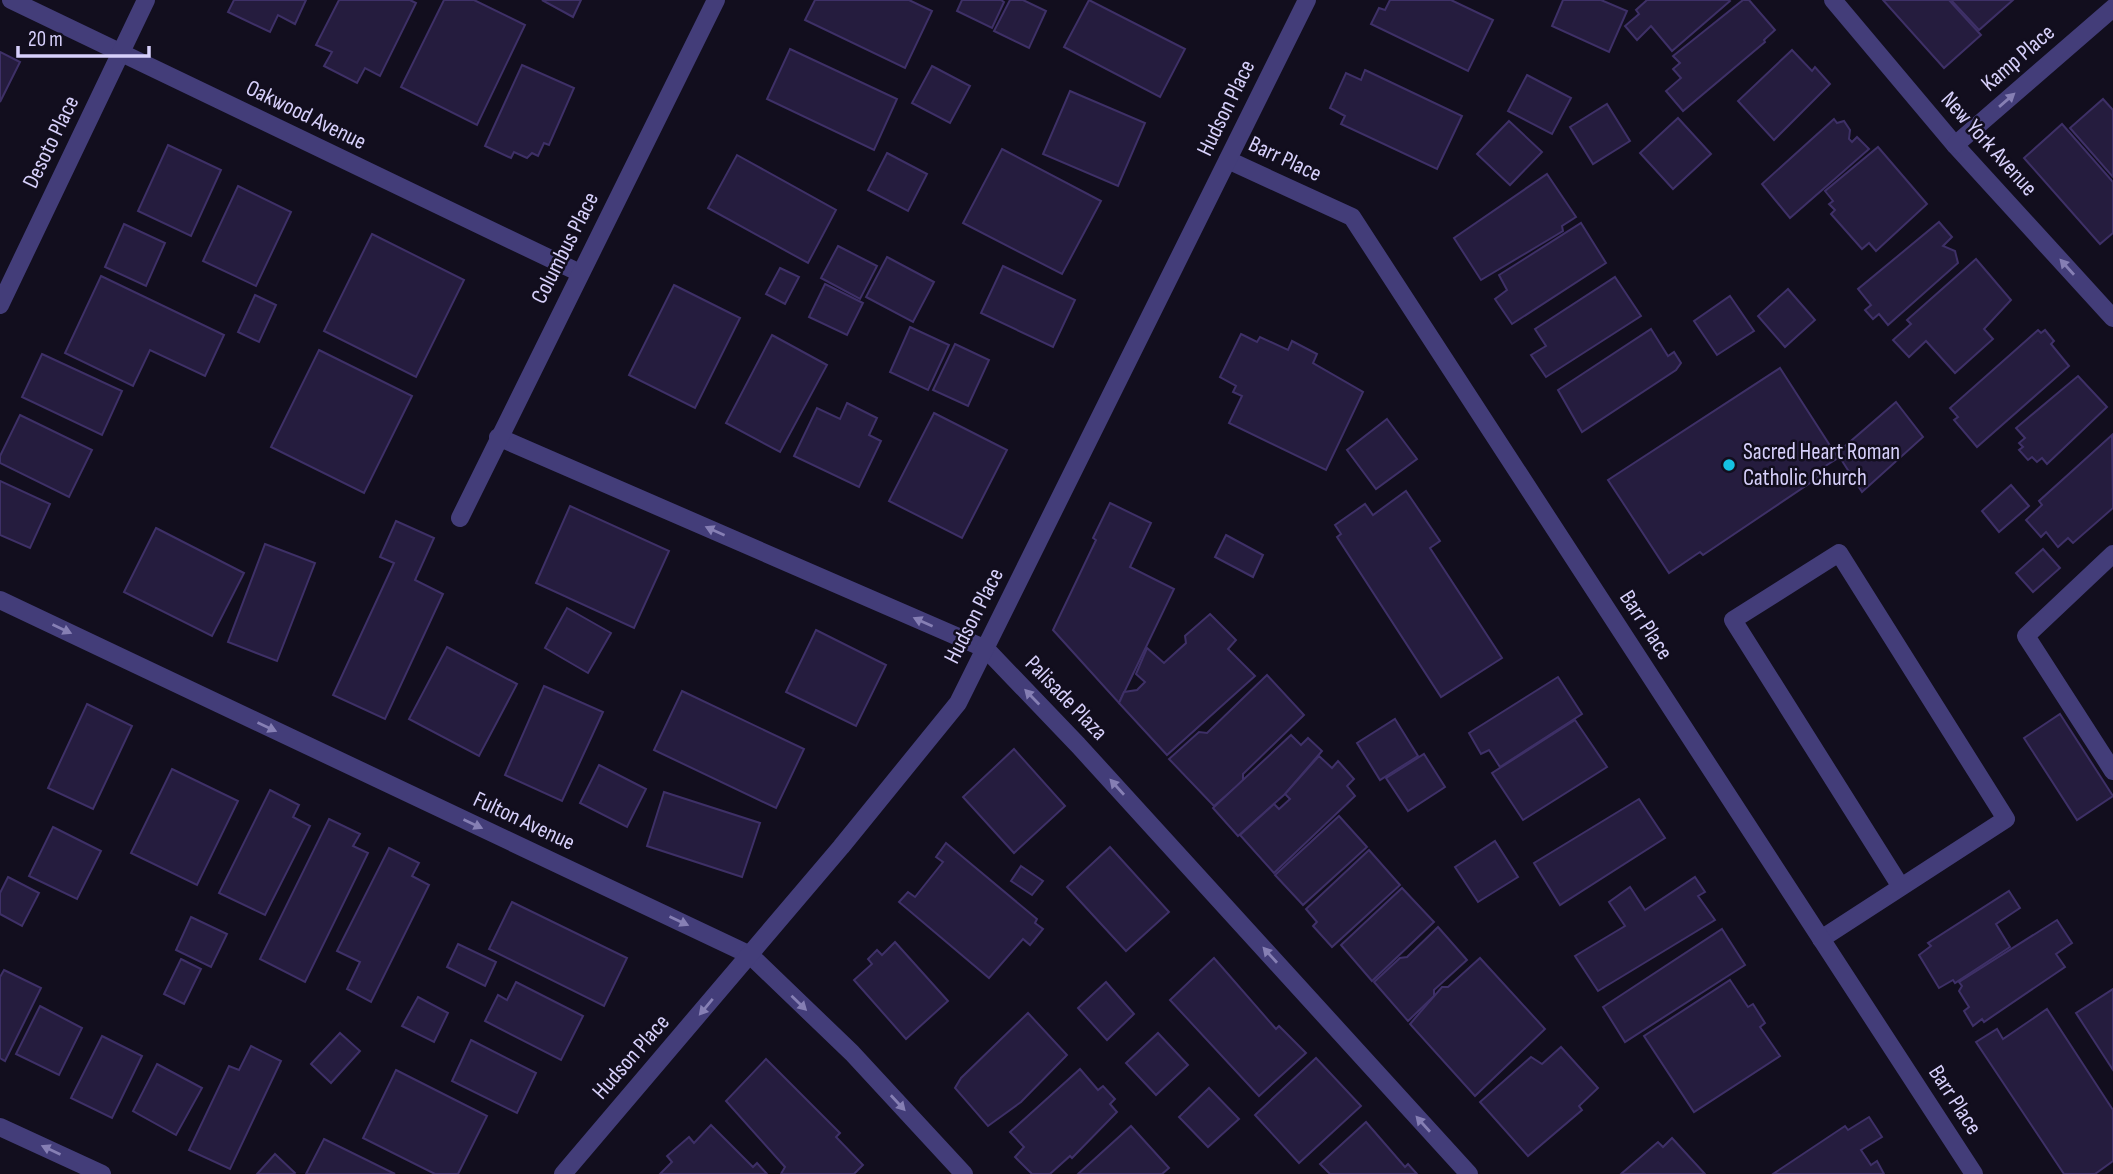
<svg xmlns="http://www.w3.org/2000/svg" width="2113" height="1174" viewBox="0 0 2113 1174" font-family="'Sofia Sans Condensed',sans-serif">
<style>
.building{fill:#251c3e;stroke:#3e3067;stroke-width:2}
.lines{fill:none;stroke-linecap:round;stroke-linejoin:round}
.lane{stroke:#433d79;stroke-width:18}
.street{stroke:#433d79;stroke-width:18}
.oneway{fill:#867fb4}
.poi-dot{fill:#15c2e2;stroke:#120e1e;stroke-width:2.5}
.labels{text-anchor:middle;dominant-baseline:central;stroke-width:5;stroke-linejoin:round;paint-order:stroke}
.street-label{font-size:23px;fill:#d7d0fb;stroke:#120e1e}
.poi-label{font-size:23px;fill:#d7d0fb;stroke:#120e1e;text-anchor:start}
</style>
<rect width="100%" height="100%" fill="#120e1e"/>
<!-- building -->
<g class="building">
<polygon points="234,0 306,0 295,24 278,15 270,32 228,12"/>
<polygon points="339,0 410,0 416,3 380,76 365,68 357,83 324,66 332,52 316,45"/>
<polygon points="444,0 474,0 525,25 477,125 401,87"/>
<polygon points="542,0 581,0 573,17"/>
<polygon points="815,0 909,0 932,11 905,68 805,20"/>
<polygon points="962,0 1001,0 1004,2 992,28 957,11"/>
<polygon points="1010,0 1023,0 1046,11 1029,48 994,31"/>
<polygon points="1089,0 1185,49 1160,97 1064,47"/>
<polygon points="1390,0 1451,0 1493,20 1468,71 1371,24 1379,8 1385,10"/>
<polygon points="1563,0 1601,0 1627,11 1609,52 1552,26"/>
<polygon points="1647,0 1729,0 1730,1 1672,51 1651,26 1637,40 1625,26 1639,14 1636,10"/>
<polygon points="1743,0 1749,0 1775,30 1764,40 1765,42 1683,111 1666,91 1681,78 1673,69 1680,63 1673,56"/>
<polygon points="1883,0 1949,0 1981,35 1944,68"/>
<polygon points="1951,0 2013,0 1979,30"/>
<polygon points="790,49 897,99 874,150 767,99"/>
<polygon points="1792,50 1812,71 1815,67 1830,84 1774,140 1738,101"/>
<polygon points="0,52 20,62 0,102"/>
<polygon points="522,65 574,88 549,145 544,143 538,156 532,153 527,158 514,152 511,158 485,146"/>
<polygon points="932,66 970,86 950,123 912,103"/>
<polygon points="1365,70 1462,116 1437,169 1341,124 1345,116 1330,108 1346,73 1361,80"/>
<polygon points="1527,75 1571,98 1552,134 1508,111"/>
<polygon points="1070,91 1145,123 1118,186 1043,154"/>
<polygon points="2103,99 2113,110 2113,177 2070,128"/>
<polygon points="1607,104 1630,141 1593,164 1570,127"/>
<polygon points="1678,118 1711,154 1673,189 1640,153"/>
<polygon points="1834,119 1837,123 1844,121 1850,130 1849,139 1852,142 1857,137 1869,149 1790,218 1762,184"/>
<polygon points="1509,121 1542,152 1510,185 1477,154"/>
<polygon points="2062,124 2113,182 2113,233 2100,244 2024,158"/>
<polygon points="168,145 221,170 191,236 138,211"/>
<polygon points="1878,147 1927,204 1876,251 1869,243 1862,249 1831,214 1835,210 1829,204 1833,201 1825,191"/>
<polygon points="1002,149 1101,201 1062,274 963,223"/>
<polygon points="887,153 927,174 908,211 868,190"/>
<polygon points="737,155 836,210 808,263 708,208"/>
<polygon points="1547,174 1576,217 1562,226 1563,231 1481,280 1454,238"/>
<polygon points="238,186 291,212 256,286 203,261"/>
<polygon points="1939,222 1952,237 1943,246 1955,251 1958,263 1888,325 1879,314 1873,319 1865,310 1871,305 1858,289"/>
<polygon points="1581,223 1606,263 1512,324 1495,299 1507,290 1499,275"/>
<polygon points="124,224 165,243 146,286 105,267"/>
<polygon points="372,234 464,280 416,377 324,331"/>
<polygon points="838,246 877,266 860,299 821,278"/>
<polygon points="887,257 934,282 913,322 866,297"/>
<polygon points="1976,259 2011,300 1984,329 1993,339 1955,373 1926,341 1909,357 1893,340 1911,324 1907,320"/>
<polygon points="1003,266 1075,300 1053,347 981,313"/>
<polygon points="780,268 799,277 785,304 766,294"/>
<polygon points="101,276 224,335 205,376 150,350 133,386 65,353"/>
<polygon points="1615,277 1641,316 1546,377 1531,355 1546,346 1535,329"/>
<polygon points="825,284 863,303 847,335 809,317"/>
<polygon points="674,285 740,318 695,408 629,375"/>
<polygon points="1788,289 1815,320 1785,347 1758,316"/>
<polygon points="255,295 276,305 259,342 238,332"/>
<polygon points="1730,296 1754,331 1717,355 1694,321"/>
<polygon points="910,327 949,345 928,390 890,372"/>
<polygon points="1651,329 1668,356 1674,352 1681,363 1676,370 1582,432 1558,390"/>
<polygon points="2038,330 2041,333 2045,330 2054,341 2051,344 2069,366 1977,447 1954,420 1958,417 1950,408"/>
<polygon points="1241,334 1257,342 1260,337 1288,350 1292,341 1317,354 1313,363 1363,392 1326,470 1229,423 1242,396 1233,392 1236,386 1220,377"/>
<polygon points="772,335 827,365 780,452 726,423"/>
<polygon points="955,344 989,360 968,406 933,390"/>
<polygon points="319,350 412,396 364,493 271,447"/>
<polygon points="42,354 122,391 102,435 22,397"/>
<polygon points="1780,368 1838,458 1816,472 1819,477 1703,555 1700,552 1669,573 1608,480"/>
<polygon points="2078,376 2107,407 2047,464 2042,458 2037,462 2032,457 2028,460 2019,450 2023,447 2019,443 2025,438 2016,428"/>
<polygon points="1896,402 1923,437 1862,492 1837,453"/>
<polygon points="847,403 877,418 869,435 881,441 859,487 794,456 817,408 840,419"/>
<polygon points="934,413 1007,450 962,538 889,501"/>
<polygon points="20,415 92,450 69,497 0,463 0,456"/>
<polygon points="1387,419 1417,459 1376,489 1347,450"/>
<polygon points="2112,435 2113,508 2073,543 2068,538 2058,547 2046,532 2041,537 2026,520 2042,505 2039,501"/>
<polygon points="0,481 50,504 30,548 0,535"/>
<polygon points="2011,485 2029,506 1999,532 1982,511"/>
<polygon points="1406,491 1440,541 1430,548 1502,658 1441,697 1337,537 1341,534 1335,525 1365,504 1373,515"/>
<polygon points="1110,503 1151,523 1130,567 1174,589 1119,703 1053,630 1096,540 1093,538"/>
<polygon points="570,506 669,551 634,628 536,583"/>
<polygon points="396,521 434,538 415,580 443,594 385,719 333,695 394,563 380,557"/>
<polygon points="156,528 244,573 212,636 124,592"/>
<polygon points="1226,535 1263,555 1253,577 1215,557"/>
<polygon points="265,544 315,563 277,661 228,642"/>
<polygon points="2043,549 2060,568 2033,592 2016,573"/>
<polygon points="567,608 611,633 588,673 545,648"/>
<polygon points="1210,614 1236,640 1228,649 1255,676 1167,755 1119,703 1124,692 1137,690 1145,682 1136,674 1147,648 1164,663 1186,643 1185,636"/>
<polygon points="816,630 886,665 856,726 786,692"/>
<polygon points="447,647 517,684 479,756 409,719"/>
<polygon points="1267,675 1304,715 1243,774 1243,781 1214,806 1169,759 1199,732 1207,733"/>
<polygon points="1558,677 1582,714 1500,767 1489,750 1481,754 1469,733"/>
<polygon points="544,686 603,712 562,801 505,775"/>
<polygon points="682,691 804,749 776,808 654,750"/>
<polygon points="87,704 132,726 93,809 48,788"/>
<polygon points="2060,714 2113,796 2077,820 2024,738"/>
<polygon points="1395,719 1418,756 1380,780 1357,743"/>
<polygon points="1575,720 1607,767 1523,820 1492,773"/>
<polygon points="1291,735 1301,745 1308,738 1322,751 1285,794 1238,836 1213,808"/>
<polygon points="1014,749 1065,806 1014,853 963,797"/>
<polygon points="1424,754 1445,787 1408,811 1386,778"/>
<polygon points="1319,756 1332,768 1338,761 1354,779 1347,786 1355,796 1274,873 1240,835 1274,804 1279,809 1290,799 1285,794"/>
<polygon points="599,765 646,789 627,827 580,803"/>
<polygon points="172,769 238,801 197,885 131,853"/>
<polygon points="270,790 299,805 293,817 310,826 265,915 219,893"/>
<polygon points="664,792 760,823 742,877 647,846"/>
<polygon points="1639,799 1665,838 1560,905 1534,863"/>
<polygon points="1339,816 1367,847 1303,905 1275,875"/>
<polygon points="329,819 360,834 353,846 368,853 305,982 260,959"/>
<polygon points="53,827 101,851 77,899 29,876"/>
<polygon points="1495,841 1518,877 1478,902 1455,867"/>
<polygon points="946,843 1037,919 1035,923 1043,929 1030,945 1023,939 989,978 899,902 908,892 915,897 943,862 936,857"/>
<polygon points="1110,847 1169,912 1126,951 1067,887"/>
<polygon points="389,848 419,863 412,876 429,885 371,1002 347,989 360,962 337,951"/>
<polygon points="1369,850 1400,885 1332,947 1313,926 1317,922 1306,909"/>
<polygon points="1021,866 1043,881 1032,895 1011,881"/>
<polygon points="8,877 39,893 22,926 0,914 0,893"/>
<polygon points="1695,877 1705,892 1698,896 1715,920 1598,991 1575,956 1625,926 1609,902 1630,887 1645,910"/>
<polygon points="1402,888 1434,922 1372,981 1341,945"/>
<polygon points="2009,891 2020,908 1996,924 2010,947 1955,983 1953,980 1939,988 1919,955 1931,946 1928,943"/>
<polygon points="512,902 627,958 604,1006 489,949"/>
<polygon points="191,917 227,934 211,967 176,950"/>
<polygon points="2057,920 2072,943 2056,954 2065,967 1984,1022 1982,1019 1973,1026 1964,1011 1969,1007 1959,991 1962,986 1959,982"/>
<polygon points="1438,927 1467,960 1434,990 1434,996 1408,1021 1374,982 1400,958 1407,957"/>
<polygon points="1722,929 1745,965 1625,1042 1603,1007"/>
<polygon points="895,942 948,1001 906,1039 854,980 872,964 868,959 877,950 882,955"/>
<polygon points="458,944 496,962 485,986 447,967"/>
<polygon points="1214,958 1276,1029 1279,1026 1306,1053 1259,1096 1170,1000"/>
<polygon points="1480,958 1545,1029 1475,1096 1410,1024 1442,987 1448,987"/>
<polygon points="181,959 201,969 184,1004 164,994"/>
<polygon points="4,970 41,988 5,1061 0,1058 0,977"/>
<polygon points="1730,980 1748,1007 1753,1004 1765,1023 1760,1027 1780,1056 1694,1112 1644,1036"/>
<polygon points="516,982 583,1016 561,1060 485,1021 498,995 507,1000"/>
<polygon points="1106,982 1134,1014 1107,1040 1078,1008"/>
<polygon points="2113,989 2113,1070 2076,1013"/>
<polygon points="418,997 448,1013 434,1042 402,1026"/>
<polygon points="40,1006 82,1028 59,1075 16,1054"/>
<polygon points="2047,1009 2113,1110 2113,1161 2095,1174 2064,1174 1976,1042 1997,1029 2003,1039"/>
<polygon points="1028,1013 1067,1055 1021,1102 988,1126 955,1088 961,1078"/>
<polygon points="340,1033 360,1051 331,1083 311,1064"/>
<polygon points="1158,1033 1188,1065 1156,1095 1126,1063"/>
<polygon points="102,1036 142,1056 112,1118 71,1098"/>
<polygon points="471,1040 536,1073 517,1113 452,1081"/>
<polygon points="251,1046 281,1061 230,1169 189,1150 229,1066 239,1070"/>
<polygon points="1561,1047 1598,1088 1579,1106 1582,1110 1528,1156 1480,1102 1531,1057 1542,1064"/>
<polygon points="1316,1058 1361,1106 1299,1163 1255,1115"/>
<polygon points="766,1059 840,1133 836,1137 863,1165 854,1174 781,1174 785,1167 726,1101"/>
<polygon points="157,1064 202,1088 176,1135 133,1111"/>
<polygon points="1080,1069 1098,1090 1103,1086 1115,1099 1110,1104 1117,1112 1072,1158 1070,1156 1050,1174 1032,1174 1015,1157 1024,1147 1010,1132"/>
<polygon points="396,1070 487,1116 458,1174 435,1174 363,1138"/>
<polygon points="1209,1088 1239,1119 1208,1147 1179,1117"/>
<polygon points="1869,1117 1882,1137 1861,1150 1871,1165 1877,1161 1884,1174 1773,1174 1845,1126 1848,1130"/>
<polygon points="1366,1122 1405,1167 1408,1164 1417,1174 1330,1174 1320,1164"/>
<polygon points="711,1125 753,1167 757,1163 767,1174 660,1174 672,1162 667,1156 689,1137 694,1143"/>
<polygon points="1131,1126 1169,1168 1162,1174 1078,1174"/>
<polygon points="1672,1138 1705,1174 1621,1174 1658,1142 1663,1147"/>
<polygon points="324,1139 395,1174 306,1174"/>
<polygon points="275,1154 295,1173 294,1174 257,1174"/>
</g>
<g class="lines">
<!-- lane -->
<g class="lane">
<polyline points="2113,554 2026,636 2113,771"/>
<polyline points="1821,939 2006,819 1839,553 1733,620 1901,887"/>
</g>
<!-- street -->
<g class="street">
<polyline points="11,0 580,273"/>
<polyline points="1833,0 1955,145 2113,318"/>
<polyline points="1955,145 2113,8"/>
<polyline points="1228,160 1352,217 1974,1174"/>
<polyline points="0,305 146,0"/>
<polyline points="498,437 986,649 1078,745 1469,1174"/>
<polyline points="460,518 716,0"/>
<polyline points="0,600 750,955 852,1053 964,1174"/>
<polyline points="0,1127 102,1174"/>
<polyline points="563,1174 841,847 958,703 1307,0"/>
</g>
</g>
<!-- one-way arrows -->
<defs><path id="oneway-solid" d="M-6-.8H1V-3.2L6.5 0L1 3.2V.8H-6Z" transform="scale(1.75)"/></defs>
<g class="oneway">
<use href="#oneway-solid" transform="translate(2007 100) rotate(-41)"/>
<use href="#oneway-solid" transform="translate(2067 267) rotate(-132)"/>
<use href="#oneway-solid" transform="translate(715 531) rotate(-156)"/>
<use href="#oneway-solid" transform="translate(923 622) rotate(-156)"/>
<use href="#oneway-solid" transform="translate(62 629) rotate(25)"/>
<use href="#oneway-solid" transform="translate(1032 697) rotate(-134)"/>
<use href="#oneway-solid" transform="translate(267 727) rotate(25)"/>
<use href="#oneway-solid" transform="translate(1117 787) rotate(-132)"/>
<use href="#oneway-solid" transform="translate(473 824) rotate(25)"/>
<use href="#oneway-solid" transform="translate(679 921) rotate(25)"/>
<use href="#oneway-solid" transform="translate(1270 955) rotate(-132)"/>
<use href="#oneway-solid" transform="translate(799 1003) rotate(44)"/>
<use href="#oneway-solid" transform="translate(706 1007) rotate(130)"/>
<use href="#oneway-solid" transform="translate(898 1103) rotate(47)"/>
<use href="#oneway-solid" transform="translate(1423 1124) rotate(-132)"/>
<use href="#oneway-solid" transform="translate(51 1150) rotate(-155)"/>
</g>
<!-- markers -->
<circle class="poi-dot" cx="1729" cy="465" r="7"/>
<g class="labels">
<!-- street labels -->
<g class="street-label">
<text transform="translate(2018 58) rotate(-41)">Kamp Place</text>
<text transform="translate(1226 108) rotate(-64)">Hudson Place</text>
<text transform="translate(306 115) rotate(26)">Oakwood Avenue</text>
<text transform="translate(51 142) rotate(-64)">Desoto Place</text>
<text transform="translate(1989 144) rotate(48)">New York Avenue</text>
<text transform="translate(1285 159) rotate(25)">Barr Place</text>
<text transform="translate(565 248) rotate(-63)">Columbus Place</text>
<text transform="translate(974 616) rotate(-63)">Hudson Place</text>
<text transform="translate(1646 625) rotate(57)">Barr Place</text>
<text transform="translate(1066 698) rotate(46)">Palisade Plaza</text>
<text transform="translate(524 821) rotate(25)">Fulton Avenue</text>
<text transform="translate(631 1057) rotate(-49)">Hudson Place</text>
<text transform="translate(1955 1100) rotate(57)">Barr Place</text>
</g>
<!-- poi labels -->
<g class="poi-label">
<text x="1743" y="452">Sacred Heart Roman<tspan x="1743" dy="26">Catholic Church</tspan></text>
</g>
</g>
<!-- scale -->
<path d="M18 46v10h131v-10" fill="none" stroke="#d7d0fb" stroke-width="3.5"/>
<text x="28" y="46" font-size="21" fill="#d7d0fb" stroke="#120e1e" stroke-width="5" paint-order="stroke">20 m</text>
</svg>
